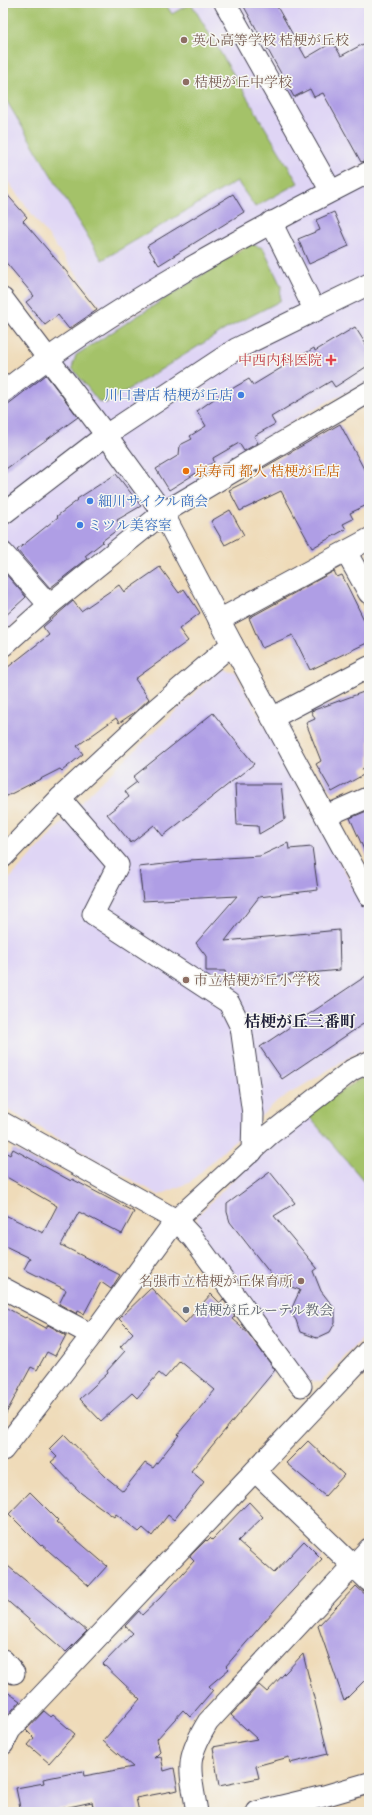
<svg xmlns="http://www.w3.org/2000/svg" width="372" height="1815" viewBox="0 0 372 1815" font-family="'IM FELL French Canon','Noto Serif JP',serif">
<style>
.built{fill:#dfd5f5}
.green{fill:#a4c269;stroke:#637252}
.building{fill:#af9ee5}
.lines{fill:none;stroke-linecap:round;stroke-linejoin:round}
.minor-casing{stroke:#413e4e;stroke-width:23}
.minor{stroke:#fff;stroke-width:21}
.education-dot{fill:#8d6e63;stroke:#f6f6f2;stroke-width:1.5}
.health-dot{fill:#e0444e;stroke:#f6f6f2;stroke-width:1.5}
.shop-dot{fill:#3f7fe0;stroke:#f6f6f2;stroke-width:1.5}
.food-dot{fill:#e8710a;stroke:#f6f6f2;stroke-width:1.5}
.worship-dot{fill:#6b7280;stroke:#f6f6f2;stroke-width:1.5}
.labels{text-anchor:middle;dominant-baseline:central;stroke-width:3;stroke-linejoin:round;paint-order:stroke}
.education-label{font-size:14px;fill:#785e54;stroke:#f6f6f2;text-anchor:start}
.health-label{font-size:14px;fill:#be3a42;stroke:#f6f6f2;text-anchor:end}
.shop-label{font-size:14px;fill:#366cbe;stroke:#f6f6f2;text-anchor:start}
.food-label{font-size:14px;fill:#c56008;stroke:#f6f6f2;text-anchor:start}
.worship-label{font-size:14px;fill:#5b616d;stroke:#f6f6f2;text-anchor:start}
.quarter-label{font-size:16px;font-weight:bold;fill:#22223b;stroke:#f6f6f2}
</style>
<rect width="100%" height="100%" fill="#f6f6f2"/>
<filter id="ink" filterUnits="userSpaceOnUse"><feTurbulence type="fractalNoise" baseFrequency=".025" numOctaves="2"/><feDisplacementMap in="SourceGraphic" scale="8" xChannelSelector="R" yChannelSelector="G"/><feConvolveMatrix kernelMatrix="1 2 1 2 8 2 1 2 1" color-interpolation-filters="sRGB"/></filter>
<filter id="wash" filterUnits="userSpaceOnUse"><feTurbulence type="fractalNoise" baseFrequency=".012" numOctaves="4" result="noise"/><feDisplacementMap in="SourceGraphic" scale="16" xChannelSelector="R" yChannelSelector="G"/><feGaussianBlur stdDeviation="0.9" result="paint"/><feColorMatrix in="noise" values="0 0 0 0 0 0 0 0 0 0 0 0 0 0 0 0 0 1.4 0 .05"/><feComposite in="paint" operator="in"/></filter>
<g filter="url(#wash)">
<rect width="100%" height="100%" fill="#efdbb9"/>
<!-- built -->
<g class="built">
<polygon points="3,3 369,3 369,162 327,183 104,311 3,175"/>
<polygon points="369,181 369,381 305,413 182,495 152,512 41,598 3,635 3,405 70,353 251,244"/>
<polygon points="220,669 235,672 369,915 369,1045 276,1102 189,1183 159,1195 3,1107 3,886 89,794"/>
<polygon points="307,1114 369,1187 369,1331 321,1382 307,1381 198,1232 197,1216 237,1176"/>
</g>
<!-- green -->
<g class="green">
<polygon points="3,3 165,3 172,14 191,3 298,183 255,207 237,181 102,260 3,95"/>
<polygon points="251,244 263,248 281,286 280,301 226,329 107,403 99,402 72,368 76,355"/>
<polygon points="369,1073 369,1187 307,1114"/>
</g>
<g id="blocks">
<!-- building -->
<g class="building">
<polygon points="242,3 275,3 306,58 333,42 341,56 363,44 369,57 369,160 361,162 323,93 314,97 310,89 294,97"/>
<polygon points="3,190 27,217 23,221 66,271 97,310 69,329 58,315 45,325 26,302 34,296 3,259"/>
<polygon points="233,194 244,212 159,265 147,246"/>
<polygon points="334,212 349,246 309,264 298,239 320,230 316,220"/>
<polygon points="355,327 369,349 369,365 335,387 331,381 271,417 275,424 254,436 258,443 244,451 239,443 213,458 214,462 169,490 156,469 179,455 180,445 192,439 190,436 206,426 197,411 214,399 249,379 253,385 314,348 315,351"/>
<polygon points="46,375 78,417 3,471 3,408"/>
<polygon points="340,424 364,469 369,467 369,504 350,513 353,519 343,524 346,529 312,548 281,491 240,511 229,490 259,475 256,472"/>
<polygon points="116,474 141,506 117,520 121,527 102,541 103,542 85,556 87,559 50,588 17,550 58,517 57,516 78,500 77,499"/>
<polygon points="230,510 244,535 225,545 211,521"/>
<polygon points="160,567 179,593 184,589 200,613 179,629 188,641 135,679 149,699 135,712 119,723 116,718 77,746 83,754 62,771 60,769 3,798 3,671 49,635 43,627 73,601 81,611 119,585 124,592"/>
<polygon points="3,571 26,597 3,618"/>
<polygon points="334,571 337,577 342,575 369,630 369,642 310,670 293,635 262,648 249,618"/>
<polygon points="369,690 369,765 362,769 365,774 332,792 316,764 321,761 306,723 315,719 311,711 314,710"/>
<polygon points="213,713 254,764 163,836 154,825 131,843 107,814 129,797 125,791 137,782 133,777"/>
<polygon points="235,784 281,784 285,819 259,834 258,826 237,825"/>
<polygon points="369,810 369,861 350,818"/>
<polygon points="288,843 289,849 312,847 318,890 259,897 225,941 339,930 340,970 227,981 225,971 206,971 206,956 196,943 237,896 143,901 139,867 190,861 190,860 260,856"/>
<polygon points="369,974 369,1020 282,1079 260,1047"/>
<polygon points="13,1149 71,1181 72,1179 134,1212 122,1234 79,1212 61,1245 120,1275 111,1289 101,1282 84,1314 78,1311 77,1314 59,1304 66,1290 24,1269 30,1258 3,1245 3,1214 43,1233 57,1206 3,1175 3,1151 10,1155"/>
<polygon points="270,1172 295,1203 274,1216 317,1268 313,1271 321,1291 335,1309 335,1323 330,1332 317,1338 300,1332 296,1320 290,1312 300,1290 277,1282 230,1222 227,1212 227,1204"/>
<polygon points="151,1288 185,1323 211,1294 220,1303 223,1299 235,1316 232,1319 248,1333 275,1370 191,1471 204,1482 174,1520 168,1515 152,1536 143,1528 139,1532 116,1514 114,1517 81,1493 51,1462 57,1457 49,1449 64,1434 107,1478 123,1491 145,1463 153,1468 179,1435 178,1434 215,1390 180,1361 165,1378 159,1373 137,1398 132,1393 101,1421 80,1399 108,1373 107,1371 125,1351 120,1347 133,1333 119,1319"/>
<polygon points="3,1306 25,1318 26,1317 46,1328 48,1325 66,1335 55,1356 47,1352 37,1370 31,1367 3,1419"/>
<polygon points="308,1441 344,1475 325,1496 286,1463"/>
<polygon points="30,1492 58,1520 56,1522 107,1566 89,1586 42,1545 41,1546 9,1514"/>
<polygon points="249,1502 263,1517 238,1541 274,1573 304,1541 322,1559 279,1605 226,1666 229,1669 209,1686 213,1690 190,1717 183,1710 157,1739 160,1752 154,1758 161,1757 164,1771 174,1768 178,1790 136,1798 139,1812 94,1812 92,1802 46,1812 21,1812 16,1788 44,1783 43,1779 83,1771 84,1776 133,1767 103,1741 140,1699 103,1664 133,1633 125,1626 139,1611 142,1615 160,1598 194,1561 190,1557 191,1555 206,1540 207,1541 210,1538 212,1540"/>
<polygon points="3,1562 87,1631 66,1652 3,1597"/>
<polygon points="356,1586 369,1598 369,1676 344,1701 318,1626"/>
<polygon points="303,1654 328,1754 290,1763 289,1757 256,1766 259,1778 219,1786 213,1747 257,1739 231,1715 259,1685 267,1692"/>
<polygon points="3,1689 20,1701 8,1715 3,1710"/>
<polygon points="44,1711 51,1717 53,1715 75,1734 49,1763 28,1745 34,1738 26,1730"/>
</g>
</g>
</g>
<g filter="url(#ink)">
<use href="#blocks" fill-opacity="0" stroke="#413e4e" stroke-width="1"/>
<g class="lines">
<!-- minor casing -->
<g class="minor-casing">
<g id="minor">
<polyline points="225,3 331,191"/>
<polyline points="271,222 315,311"/>
<polyline points="3,299 106,435 163,513 232,644 369,896"/>
<path d="M3 392C116 304 242 237 369 172"/>
<polyline points="3,514 106,435 236,349 369,284"/>
<polyline points="346,552 369,593"/>
<polyline points="3,553 49,605"/>
<polyline points="219,620 369,539"/>
<polyline points="3,646 49,605 163,513 237,469 369,392"/>
<polyline points="272,718 369,667"/>
<polyline points="60,798 118,865 93,914 229,1003 241,1027 253,1114 252,1152"/>
<polyline points="326,816 369,797"/>
<polyline points="3,857 60,798 156,709 232,644"/>
<polyline points="3,1123 176,1220 193,1238 301,1386"/>
<polyline points="3,1288 92,1335"/>
<polyline points="3,1450 92,1335 176,1220 269,1135 352,1070 369,1062"/>
<polyline points="255,1471 369,1581"/>
<polyline points="3,1660 14,1673"/>
<polyline points="3,1744 10,1730 36,1702 369,1350"/>
<path d="M197 1812C190 1769 184 1761 208 1722L369 1549"/>
<polyline points="257,1812 324,1796 369,1783"/>
</g>
</g>
<!-- minor -->
<use href="#minor" class="minor"/>
</g>
</g>
<!-- markers -->
<g class="education-dot">
<circle cx="184" cy="40" r="4"/>
<circle cx="186" cy="82" r="4"/>
<circle cx="186" cy="980" r="4"/>
<circle cx="301" cy="1281" r="4"/>
</g>
<path class="health-dot" d="M329 354h4v4h4v4h-4v4h-4v-4h-4v-4h4z"/>
<g class="shop-dot">
<circle cx="241" cy="395" r="4"/>
<circle cx="90" cy="501" r="4"/>
<circle cx="80" cy="525" r="4"/>
</g>
<circle class="food-dot" cx="186" cy="471" r="4"/>
<circle class="worship-dot" cx="186" cy="1310" r="4"/>
<g class="labels">
<!-- education labels -->
<g class="education-label">
<text x="192" y="40">英心高等学校 桔梗が丘校</text>
<text x="194" y="82">桔梗が丘中学校</text>
<text x="194" y="980">市立桔梗が丘小学校</text>
<text x="293" y="1281" text-anchor="end">名張市立桔梗が丘保育所</text>
</g>
<!-- health labels -->
<g class="health-label">
<text x="322" y="360">中西内科医院</text>
</g>
<!-- shop labels -->
<g class="shop-label">
<text x="233" y="395" text-anchor="end">川口書店 桔梗が丘店</text>
<text x="98" y="501">細川サイクル商会</text>
<text x="88" y="525">ミツル美容室</text>
</g>
<!-- food labels -->
<g class="food-label">
<text x="194" y="471">京寿司 都人 桔梗が丘店</text>
</g>
<!-- worship labels -->
<g class="worship-label">
<text x="194" y="1310">桔梗が丘ルーテル教会</text>
</g>
<!-- quarter labels -->
<g class="quarter-label">
<text x="300" y="1021">桔梗が丘三番町</text>
</g>
</g>
<!-- margin -->
<rect width="372" height="1815" fill="none" stroke="#f6f6f2" stroke-width="16"/>
</svg>
